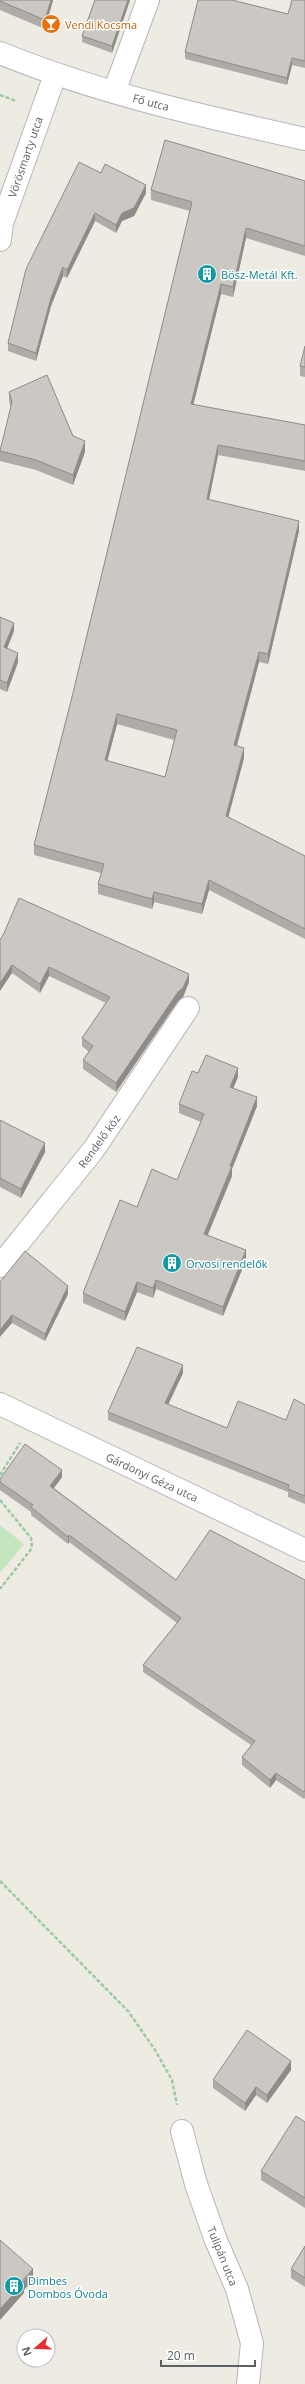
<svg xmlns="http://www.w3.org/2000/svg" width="305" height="2384" viewBox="0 0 305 2384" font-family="'Open Sans',sans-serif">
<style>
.garden{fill:#c3e6bf}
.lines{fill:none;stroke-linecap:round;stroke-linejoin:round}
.minor-casing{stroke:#b4b7ba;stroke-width:24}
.path{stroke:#99caa2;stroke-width:2.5;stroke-dasharray:4 2;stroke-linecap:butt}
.minor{stroke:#fff;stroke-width:22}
.wall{fill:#afaba7;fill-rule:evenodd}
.shaded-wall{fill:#8e8b88}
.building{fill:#cbc7c2;stroke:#8e8b88;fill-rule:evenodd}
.labels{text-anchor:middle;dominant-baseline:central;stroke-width:3;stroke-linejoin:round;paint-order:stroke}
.food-label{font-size:11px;fill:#c56008;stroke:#fff;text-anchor:start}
.street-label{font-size:11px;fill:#5b6064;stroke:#fff}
.culture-label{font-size:11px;fill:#0d838f;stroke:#fff;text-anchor:start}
</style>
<rect width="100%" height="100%" fill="#eeebe3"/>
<!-- garden -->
<polygon class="garden" points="0,1525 24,1544 0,1573"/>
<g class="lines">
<!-- minor casing -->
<g class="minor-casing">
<g id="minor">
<path d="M0 53C98 93 202 116 305 139"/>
<polyline points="114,92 148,0"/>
<polyline points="0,240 2,223 55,75"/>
<polyline points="0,1266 94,1149 188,1008"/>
<polyline points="0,1404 305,1550"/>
<polyline points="182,2131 196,2184 215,2238 237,2289 252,2343 248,2384"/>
</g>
</g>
<!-- path -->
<g class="path">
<polyline points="0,95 16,101"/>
<polyline points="0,1475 20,1443"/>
<polyline points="0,1500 31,1538 32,1548 0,1589"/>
<polyline points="0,1881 128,2011 155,2050 172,2080 177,2105"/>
</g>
<!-- minor -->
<use href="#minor" class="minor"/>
</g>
<!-- wall -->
<g class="wall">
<polygon points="0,0 53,0 45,29 0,10"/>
<polygon points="95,0 130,0 112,53 82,42 82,36"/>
<polygon points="305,0 305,68 292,65 287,85 185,59 185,52 288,14"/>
<polygon points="101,173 146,193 134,216 122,221 116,233 95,221 67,278 63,276 51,306 36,361 8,351 8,343"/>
<path d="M305 181V256L246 238 233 297 221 294 193 405 305 425V471L218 455 209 500 299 531 268 664 259 662 237 746 244 758 228 817 305 856V939L209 890 202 914 154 902 152 909 98 894V884L101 873 34 855V845L71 701 190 211 151 200V190ZM117 724 174 740 165 777 107 761Z"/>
<polygon points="305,346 305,377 300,376 300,366"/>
<polygon points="9,392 73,436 85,452 73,485 36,470 0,461 0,450 11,408 9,402"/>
<polygon points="0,617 14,631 7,648 18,662 7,692 0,689"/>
<polygon points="0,940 189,982 183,997 178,1001 116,1092 83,1069 83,1060 89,1052 82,1046 82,1038 106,1003 49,976 40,993 12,973"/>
<polygon points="198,1073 238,1077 233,1088 257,1106 232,1169 232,1176 208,1235 246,1260 223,1316 156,1289 153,1298 137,1292 125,1321 83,1303 83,1293 137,1207 177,1180 201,1122 179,1113 179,1104"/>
<polygon points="0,1120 45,1152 21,1198 0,1187"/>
<polygon points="0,1282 68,1294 45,1341 12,1323"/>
<polygon points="183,1373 168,1405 227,1428 286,1420 305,1405 305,1504 288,1497 288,1492 108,1420 108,1412"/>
<polygon points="62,1477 54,1488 176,1580 305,1580 305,1798 304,1799 276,1780 270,1788 242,1765 242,1757 251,1745 143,1672 143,1665 177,1623 69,1542 68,1544 31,1515 31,1512 0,1490 0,1482"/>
<polygon points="291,2070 267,2103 256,2095 245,2111 213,2088 213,2080"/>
<polygon points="305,2122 305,2208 261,2180 261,2171"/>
<polygon points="305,2246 305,2287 291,2278 291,2269"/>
</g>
<!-- shaded-wall -->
<g class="shaded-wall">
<polygon points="51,0 53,0 45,29 45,20"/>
<polygon points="128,0 130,0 112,53 112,46"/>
<polygon points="292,58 292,65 287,85 287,78"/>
<polygon points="146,185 146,193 134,216 122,221 116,233 116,225 122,213"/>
<polygon points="95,213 95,221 67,278 67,270"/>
<polygon points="246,228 246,238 233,297 233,287"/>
<polygon points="63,267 63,276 51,306 36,361 36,353 51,298"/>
<polygon points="221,284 221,294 191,414 191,404"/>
<polygon points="85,441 85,452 73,485 73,475"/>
<polygon points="218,445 218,455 207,509 207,499"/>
<polygon points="299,521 299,531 268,664 268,654"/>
<polygon points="14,623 14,631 4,656 4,647"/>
<polygon points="259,652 259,662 234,755 234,745"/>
<polygon points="18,653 18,662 7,692 7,683"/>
<polygon points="117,714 117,724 105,770 105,760"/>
<polygon points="244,748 244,758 226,826 226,816"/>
<polygon points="209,880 209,890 202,914 202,904"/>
<polygon points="154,892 154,902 152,909 152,899"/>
<polygon points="12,965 12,973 0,991 0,983"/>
<polygon points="49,967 49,976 40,993 40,984"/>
<polygon points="189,974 189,982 183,997 178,1001 116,1092 116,1083 178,992"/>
<polygon points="238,1068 238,1077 230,1096 230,1087"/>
<polygon points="257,1097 257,1106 232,1169 232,1176 204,1243 204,1234"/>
<polygon points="45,1143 45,1152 21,1198 21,1189"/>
<polygon points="246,1250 246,1260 223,1316 223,1307"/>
<polygon points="156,1280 156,1289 153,1298 153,1288"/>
<polygon points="137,1282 137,1292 125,1321 125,1312"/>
<polygon points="68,1286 68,1294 45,1341 45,1334"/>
<polygon points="12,1315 12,1323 0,1337 0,1330"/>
<polygon points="183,1365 183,1373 165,1411 165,1403"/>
<polygon points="62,1470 62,1477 50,1493 50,1486"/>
<polygon points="69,1535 69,1542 68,1544 68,1537"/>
<polygon points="276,1773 276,1780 270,1788 270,1780"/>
<polygon points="291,2061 291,2070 267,2103 267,2095"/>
<polygon points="256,2087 256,2095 245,2111 245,2103"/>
<polygon points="33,2269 33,2280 24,2290 24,2293 0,2320 0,2309"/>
</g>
<!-- building -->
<g class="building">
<polygon points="0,0 51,0 45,20 0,1"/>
<polygon points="95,0 128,0 112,46 82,36"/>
<polygon points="198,0 232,0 288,14 292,0 305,0 305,61 292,58 287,78 185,52"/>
<path d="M165 140 305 181V246L246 228 233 287 221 284 191 404 305 425V461L218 445 207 499 299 521 268 654 259 652 234 745 244 748 226 816 305 856V929L209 880 202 904 154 892 152 899 98 884 104 864 34 845 71 701 192 202 151 190ZM117 714 177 730 165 777 105 760Z"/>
<polygon points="79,162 101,173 105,164 146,185 134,208 122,213 116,225 95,213 67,270 63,267 51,298 36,353 8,343 26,269"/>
<polygon points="305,346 305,367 300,366"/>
<polygon points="47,375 73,436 85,441 73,475 36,460 0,451 12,402 9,392"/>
<polygon points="0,617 14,623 4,647 18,653 7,683 0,680"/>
<polygon points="19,898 189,974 183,988 178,992 116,1083 83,1060 93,1046 82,1038 110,997 49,967 40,984 12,965 0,983 0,940 4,933"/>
<polygon points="206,1055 238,1068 230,1087 257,1097 230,1166 232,1166 204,1234 246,1250 223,1307 156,1280 153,1288 137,1282 125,1312 83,1293 120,1200 137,1207 152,1169 177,1180 204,1114 179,1104 192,1071 198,1073"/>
<polygon points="0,1120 45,1143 21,1189 0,1178"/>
<polygon points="25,1251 68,1286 45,1334 12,1315 0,1330 0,1282"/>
<polygon points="137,1347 183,1365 165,1403 227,1428 238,1401 286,1420 294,1399 305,1405 305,1496 288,1489 289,1485 108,1412"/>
<polygon points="25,1444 62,1470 50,1486 176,1580 210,1530 305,1580 305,1790 304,1792 276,1773 270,1780 242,1757 255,1741 143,1665 181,1618 69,1535 68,1537 31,1507 33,1505 0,1482 0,1479"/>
<polygon points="247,2030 291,2061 267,2095 256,2087 245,2103 213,2080"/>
<polygon points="296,2116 305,2122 305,2198 261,2171"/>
<polygon points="0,2240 33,2269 22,2281 24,2283 0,2309"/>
<polygon points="305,2246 305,2278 291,2269"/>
</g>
<!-- icons -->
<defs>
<g id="bar-disc" transform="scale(1)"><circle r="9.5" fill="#e8710a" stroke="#fff"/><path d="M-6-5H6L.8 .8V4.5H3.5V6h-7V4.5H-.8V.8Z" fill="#fff"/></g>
<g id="building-disc" transform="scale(1)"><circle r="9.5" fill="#0f9aa8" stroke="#fff"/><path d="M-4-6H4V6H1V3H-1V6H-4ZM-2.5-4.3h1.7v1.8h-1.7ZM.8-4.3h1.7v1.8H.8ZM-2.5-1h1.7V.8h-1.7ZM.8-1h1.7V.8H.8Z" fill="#fff"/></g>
</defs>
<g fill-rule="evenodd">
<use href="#bar-disc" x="51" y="24"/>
<use href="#building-disc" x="207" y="274"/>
<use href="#building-disc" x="172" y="1263"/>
<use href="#building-disc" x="14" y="2286"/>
</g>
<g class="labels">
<!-- food labels -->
<g class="food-label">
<text x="65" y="24">Vendi Kocsma</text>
</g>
<!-- street labels -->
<g class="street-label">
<text transform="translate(151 102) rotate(15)">Fő utca</text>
<text transform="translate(25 157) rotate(-71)">Vörösmarty utca</text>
<text transform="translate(99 1141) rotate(-54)">Rendelő köz</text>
<text transform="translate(152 1477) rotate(25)">Gárdonyi Géza utca</text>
<text transform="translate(223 2256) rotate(68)">Tulipán utca</text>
</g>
<!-- culture labels -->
<g class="culture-label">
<text x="221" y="274">Bösz-Metál Kft.</text>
<text x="186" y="1263">Orvosi rendelők</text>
<text x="28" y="2280">Dimbes<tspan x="28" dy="13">Dombos Óvoda</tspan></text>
</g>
</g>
<!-- north arrow -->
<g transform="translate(36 2348) rotate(250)"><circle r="19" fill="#ffffff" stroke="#bdbfc1"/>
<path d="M0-3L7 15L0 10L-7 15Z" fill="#ea2d31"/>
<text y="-6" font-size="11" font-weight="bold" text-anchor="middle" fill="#5b6064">N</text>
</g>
<!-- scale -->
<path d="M161 2360v6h94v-6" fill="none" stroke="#5b6064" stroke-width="2"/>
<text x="167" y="2360" font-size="12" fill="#5b6064" stroke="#ffffff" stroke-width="3" paint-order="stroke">20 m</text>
</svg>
